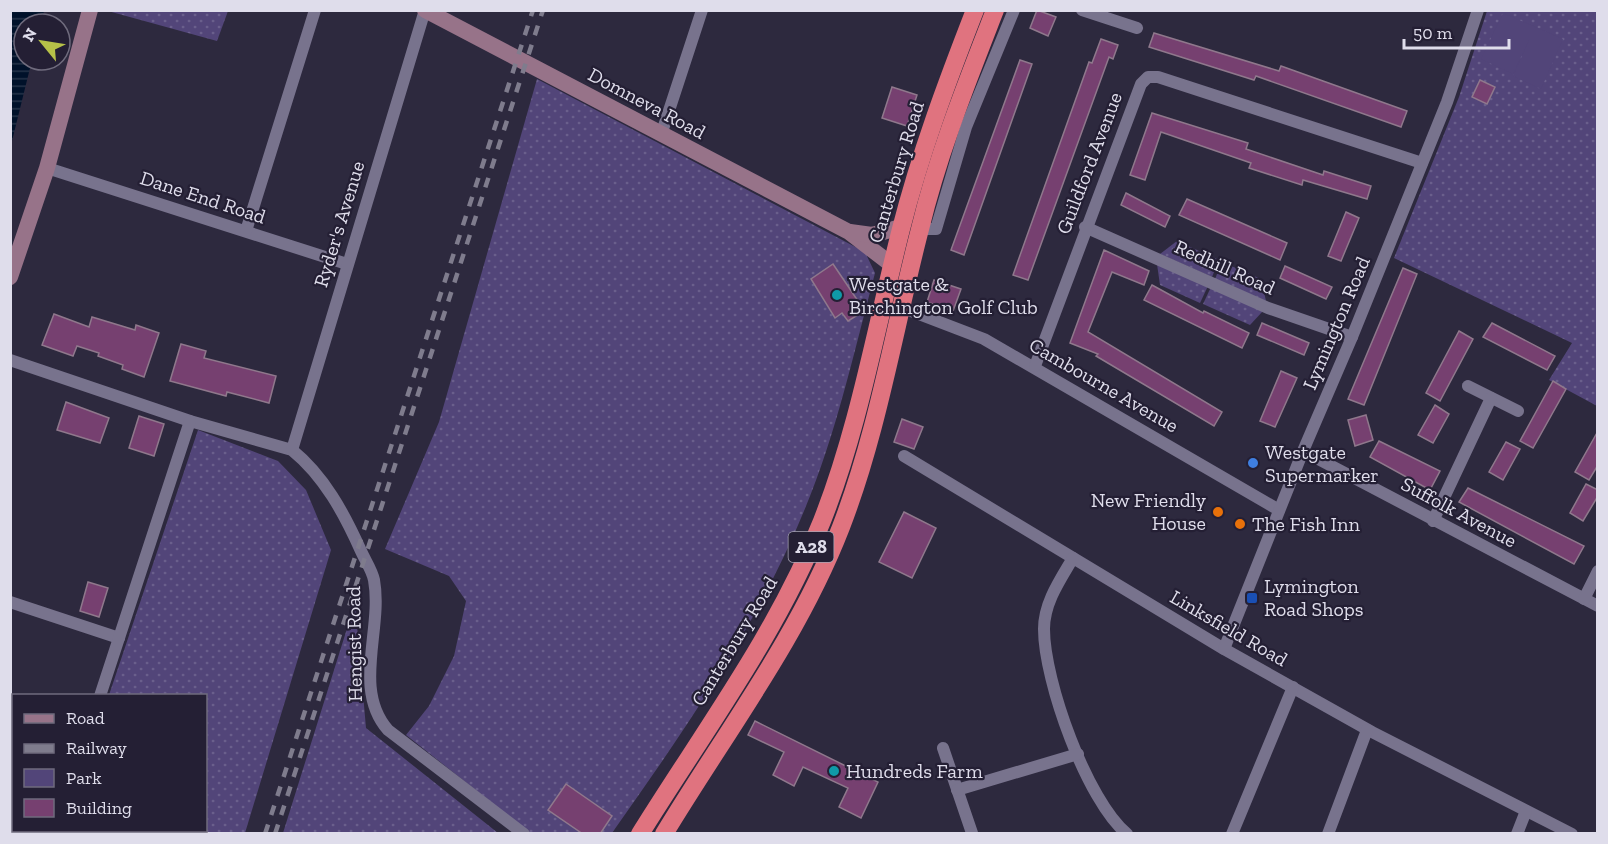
<svg xmlns="http://www.w3.org/2000/svg" width="1608" height="844" viewBox="0 0 1608 844" font-family="'Zilla Slab',serif">
<style>
.green{fill:url(#green-dots)}
.pitch{fill:#524579}
.water{fill:url(#water-rules)}
.building{fill:#764070;stroke:#8f788c;stroke-width:1.5}
.lines{fill:none;stroke-linecap:round;stroke-linejoin:round}
.street{stroke:#78738d;stroke-width:12}
.secondary{stroke:#977389;stroke-width:16}
.highway{stroke:#e0737f;stroke-width:18}
.rail{stroke:#7f7c8d;stroke-width:4.5;stroke-dasharray:10 10;stroke-linecap:butt}
.culture-dot{fill:#0f9aa8;stroke:#241f34;stroke-width:2}
.shop-dot{fill:#3f7fe0;stroke:#241f34;stroke-width:2}
.food-dot{fill:#e8710a;stroke:#241f34;stroke-width:2}
.transit-dot{fill:#1a4fb4;stroke:#241f34;stroke-width:2}
.labels{text-anchor:middle;dominant-baseline:central;stroke-width:4.5;stroke-linejoin:round;paint-order:stroke}
.shield{fill:#241f34;stroke:#a7a4b4;stroke-width:1.5}
.shield-label{font-size:18px;font-weight:bold;fill:#dfddeb}
.street-label{font-size:20px;fill:#dfddeb;stroke:#241f34}
.poi-label{font-size:20px;fill:#dfddeb;stroke:#241f34;text-anchor:start}
</style>
<defs>
<pattern id="green-dots" width="8" height="8" patternUnits="userSpaceOnUse" patternTransform="scale(1.5)"><rect width="8" height="8" fill="#524579"/><path d="M2 2h.1M6 6h.1" fill="none" stroke="#6a5f8c" stroke-width="1.8" stroke-linecap="round"/></pattern>
<pattern id="water-rules" width="6" height="5" patternUnits="userSpaceOnUse" patternTransform="scale(1.5)"><rect width="6" height="5" fill="#00112a"/><path d="M0 2.5h6" fill="none" stroke="#253349"/></pattern>
</defs>
<rect width="100%" height="100%" fill="#2d293e"/>
<!-- green -->
<g class="green">
<polygon points="108,11 228,10 228,11 217,41"/>
<polygon points="1487,11 1597,11 1597,406 1549,380 1572,343 1394,258 1459,97"/>
<path d="M537 79 865 252 875 273C854 352 836 435 804 511 756 628 684 731 612 833H530L406 735 429 706 454 656 466 601 449 576 385 549 439 422Z"/>
<polygon points="1177,241 1219,260 1212,277 1160,254"/>
<polygon points="1222,262 1261,279 1266,301 1215,279"/>
<polygon points="1157,264 1208,286 1200,303 1160,285"/>
<polygon points="1211,287 1263,311 1250,325 1203,304"/>
<polygon points="198,430 278,461 306,490 331,550 245,833 62,833 63,830 206,830 206,696 109,695"/>
<polygon points="355,603 366,728 498,833 283,833"/>
</g>
<!-- pitch -->
<polygon class="pitch" points="1503,13 1563,39 1541,89 1513,76 1530,38 1513,74 1481,59"/>
<!-- water -->
<polygon class="water" points="11,10 44,11 41,24 24,24 24,31 21,31 15,50 24,52 24,60 32,60 11,145"/>
<!-- building -->
<g class="building">
<polygon points="1037,10 1056,17 1048,36 1030,28"/>
<polygon points="1154,33 1279,71 1281,66 1407,111 1401,127 1256,76 1254,80 1149,47"/>
<polygon points="1101,39 1118,45 1113,59 1109,57 1028,280 1013,275 1089,62 1092,63"/>
<polygon points="1020,60 1032,64 964,255 951,250"/>
<polygon points="1480,80 1495,87 1487,104 1472,97"/>
<polygon points="892,87 917,95 907,126 882,118"/>
<polygon points="1152,113 1248,143 1246,149 1323,175 1324,171 1371,186 1367,199 1303,180 1302,185 1249,168 1251,163 1161,132 1145,180 1130,175"/>
<polygon points="1126,193 1170,216 1165,227 1121,205"/>
<polygon points="1187,199 1287,243 1280,260 1179,215"/>
<polygon points="1346,212 1359,218 1341,261 1328,256"/>
<polygon points="1104,250 1149,271 1144,285 1112,272 1088,332 1222,412 1214,426 1096,356 1098,354 1070,343"/>
<polygon points="833,264 860,304 856,306 861,313 848,321 842,313 835,318 811,279"/>
<polygon points="1285,266 1332,287 1326,299 1280,278"/>
<polygon points="1403,268 1417,274 1364,405 1348,399"/>
<polygon points="934,280 961,289 953,311 927,302"/>
<polygon points="1152,285 1203,313 1204,311 1249,333 1242,348 1144,300"/>
<polygon points="54,314 89,327 92,317 135,330 136,325 159,333 144,377 122,369 123,365 98,356 99,353 77,346 73,356 42,345"/>
<polygon points="1262,323 1309,343 1304,355 1257,335"/>
<polygon points="1492,323 1555,356 1547,370 1483,337"/>
<polygon points="1459,331 1473,339 1440,401 1426,393"/>
<polygon points="181,344 206,351 204,358 276,376 269,403 227,392 226,396 170,381"/>
<polygon points="1281,371 1297,378 1275,427 1260,421"/>
<polygon points="1553,381 1566,389 1533,448 1520,441"/>
<polygon points="66,402 109,418 100,443 57,430"/>
<polygon points="1435,405 1449,414 1433,443 1418,435"/>
<polygon points="1366,415 1373,440 1355,446 1348,420"/>
<polygon points="139,416 164,424 154,456 129,448"/>
<polygon points="902,419 923,427 914,449 894,442"/>
<polygon points="1598,431 1598,465 1589,480 1575,472"/>
<polygon points="1379,441 1440,471 1430,490 1370,457"/>
<polygon points="1506,442 1520,449 1503,480 1489,472"/>
<polygon points="1586,484 1598,490 1598,496 1583,521 1570,513"/>
<polygon points="1468,488 1584,546 1574,564 1459,502"/>
<polygon points="904,512 936,528 912,578 879,562"/>
<polygon points="88,582 108,588 99,617 80,611"/>
<polygon points="755,721 878,782 861,818 839,807 848,788 803,767 794,786 773,775 784,752 748,735"/>
<polygon points="566,784 612,816 600,834 583,834 548,810"/>
</g>
<g class="lines">
<!-- street -->
<g class="street">
<polyline points="1082,10 1137,28"/>
<polyline points="661,135 702,10"/>
<polyline points="47,168 347,264"/>
<polyline points="1085,227 1268,308 1352,337"/>
<polyline points="920,229 936,229 966,127 1014,10"/>
<polyline points="246,231 315,10"/>
<polyline points="903,308 984,339 1279,510"/>
<path d="M10 360 190 421 292 450C324 476 344 513 361 551 365 560 372 570 374 580 383 629 352 689 388 730L524 834"/>
<polyline points="1035,366 1141,84 1148,77 1158,77 1422,163"/>
<polyline points="1468,386 1518,411"/>
<polyline points="292,450 425,10"/>
<polyline points="1303,451 1598,606"/>
<polyline points="904,456 1224,649 1372,732 1572,834"/>
<polyline points="1433,521 1491,398"/>
<path d="M1073 558C1060 580 1044 603 1044 629 1044 681 1087 801 1127 834"/>
<polyline points="1584,599 1598,571"/>
<polyline points="10,602 119,638"/>
<polyline points="1224,649 1303,451 1352,337 1447,102 1478,10"/>
<polyline points="100,696 190,421"/>
<polyline points="943,748 972,833"/>
<polyline points="957,790 1078,754"/>
<polyline points="53,834 54,830"/>
<polyline points="1232,834 1293,687"/>
<polyline points="1328,834 1367,730"/>
<polyline points="1517,834 1526,811"/>
</g>
<!-- secondary -->
<g class="secondary">
<polyline points="425,10 849,232 892,265"/>
<polyline points="850,232 872,235 901,227"/>
<polyline points="10,277 47,168 90,10"/>
</g>
<!-- highway -->
<g class="highway">
<path d="M640 834C704 731 777 634 822 521 859 427 876 327 901 229 920 154 947 82 975 10"/>
<path d="M664 834C725 733 798 638 841 527 878 431 894 329 920 229 938 154 967 82 995 10"/>
</g>
<!-- rail -->
<g class="rail">
<polyline points="265,834 533,10"/>
<polyline points="275,834 543,10"/>
</g>
</g>
<!-- markers -->
<g class="culture-dot">
<circle cx="837" cy="295" r="6"/>
<circle cx="834" cy="771" r="6"/>
</g>
<circle class="shop-dot" cx="1253" cy="463" r="6"/>
<g class="food-dot">
<circle cx="1218" cy="512" r="6"/>
<circle cx="1240" cy="524" r="6"/>
</g>
<rect class="transit-dot" x="1246" y="592" width="12" height="12" rx="3"/>
<g class="labels">
<!-- shield labels -->
<rect class="shield" x="788.5" y="532" width="45" height="30" rx="4.5"/>
<g class="shield-label">
<text x="811" y="547">A28</text>
</g>
<!-- street labels -->
<g class="street-label">
<text transform="translate(647 103) rotate(28)">Domneva Road</text>
<text transform="translate(1089 163) rotate(-69)">Guildford Avenue</text>
<text transform="translate(896 172) rotate(-73)">Canterbury Road</text>
<text transform="translate(203 197) rotate(18)">Dane End Road</text>
<text transform="translate(339 224) rotate(-73)">Ryder's Avenue</text>
<text transform="translate(1225 267) rotate(24)">Redhill Road</text>
<text transform="translate(1336 323) rotate(-67)">Lymington Road</text>
<text transform="translate(1104 385) rotate(30)">Cambourne Avenue</text>
<text transform="translate(1459 512) rotate(28)">Suffolk Avenue</text>
<text transform="translate(1229 628) rotate(30)">Linksfield Road</text>
<text transform="translate(734 641) rotate(-59)">Canterbury Road</text>
<text transform="translate(354 644) rotate(-91)">Hengist Road</text>
</g>
<!-- poi labels -->
<g class="poi-label">
<text x="849" y="284">Westgate &amp;<tspan x="849" dy="23">Birchington Golf Club</tspan></text>
<text x="1265" y="452">Westgate<tspan x="1265" dy="23">Supermarker</tspan></text>
<text x="1206" y="500" text-anchor="end">New Friendly<tspan x="1206" dy="23">House</tspan></text>
<text x="1252" y="524">The Fish Inn</text>
<text x="1264" y="586">Lymington<tspan x="1264" dy="23">Road Shops</tspan></text>
<text x="846" y="771">Hundreds Farm</text>
</g>
</g>
<!-- border -->
<rect width="1608" height="844" fill="none" stroke="#dfddeb" stroke-width="24"/>
<!-- legend -->
<rect x="12" y="694" width="195" height="138" fill="#241f34" stroke="#6f6b7d" stroke-width="1.5"/>
<rect x="24" y="714" width="30" height="9" fill="#977389" stroke="#6f6b7d" stroke-width="1.5"/>
<text x="66" y="724" font-size="18" fill="#dfddeb">Road</text>
<rect x="24" y="744" width="30" height="9" fill="#7f7c8d" stroke="#6f6b7d" stroke-width="1.5"/>
<text x="66" y="754" font-size="18" fill="#dfddeb">Railway</text>
<rect x="24" y="769" width="30" height="18" fill="#524579" stroke="#6f6b7d" stroke-width="1.5"/>
<text x="66" y="784" font-size="18" fill="#dfddeb">Park</text>
<rect x="24" y="799" width="30" height="18" fill="#764070" stroke="#6f6b7d" stroke-width="1.5"/>
<text x="66" y="814" font-size="18" fill="#dfddeb">Building</text>
<!-- north arrow -->
<g transform="translate(42 42) rotate(300)"><circle r="28" fill="#241f34" stroke="#6f6b7d" stroke-width="1.5"/>
<path d="M0-4.5L10 22L0 15L-10 22Z" fill="#b6c148"/>
<text y="-9" font-size="16" font-weight="bold" text-anchor="middle" fill="#dfddeb">N</text>
</g>
<!-- scale -->
<path d="M1404 39v9h105v-9" fill="none" stroke="#dfddeb" stroke-width="3"/>
<text x="1413" y="39" font-size="18" fill="#dfddeb" stroke="#241f34" stroke-width="4.5" paint-order="stroke">50 m</text>
</svg>
